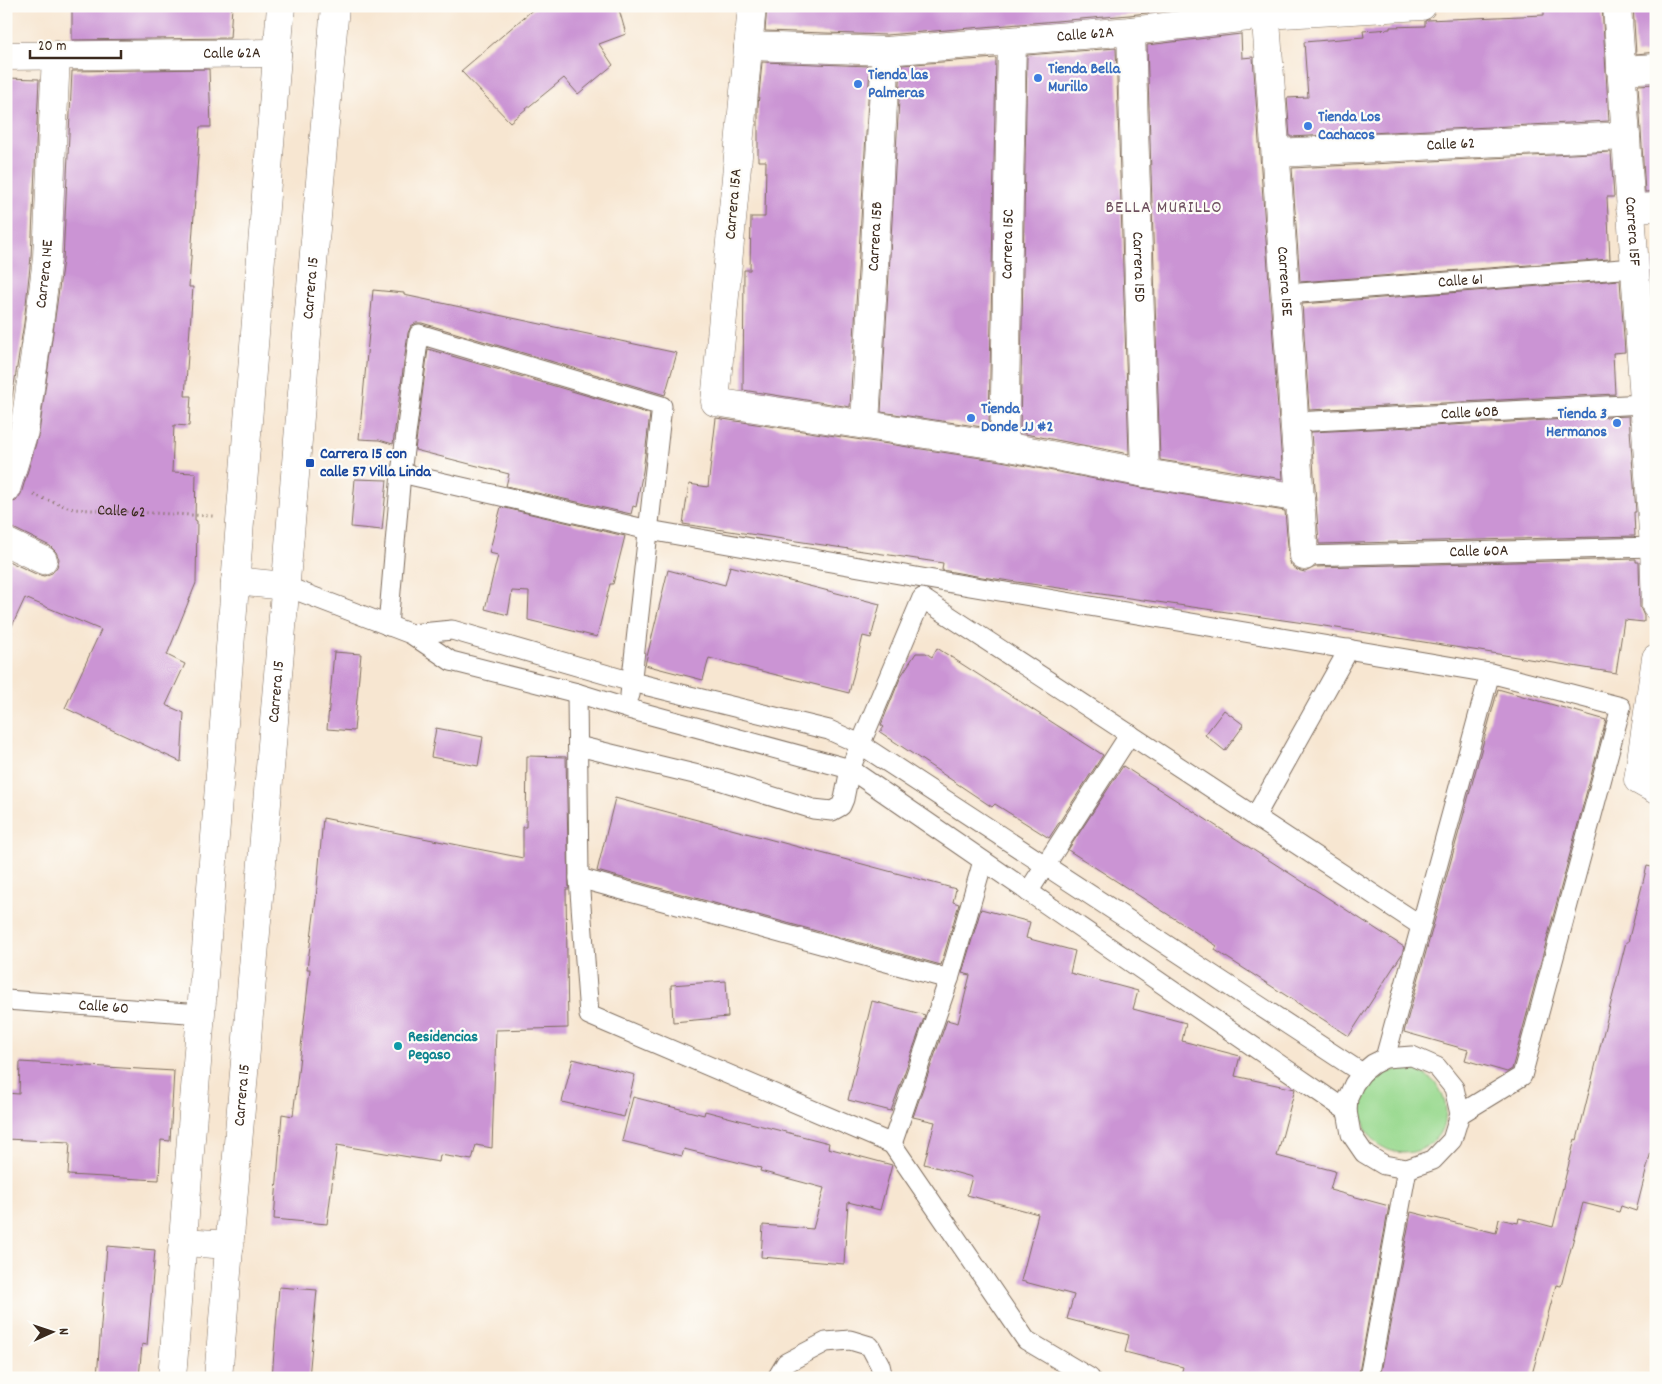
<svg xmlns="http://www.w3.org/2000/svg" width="1662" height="1384" viewBox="0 0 1662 1384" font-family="Dekko,sans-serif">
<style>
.green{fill:#99d98f;stroke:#6a8256}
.building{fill:#cb94d4}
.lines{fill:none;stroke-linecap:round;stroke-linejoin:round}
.lane-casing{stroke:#7d6c5d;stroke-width:21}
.street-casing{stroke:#7d6c5d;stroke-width:29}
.secondary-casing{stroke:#7d6c5d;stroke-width:29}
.path{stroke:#7d6c5d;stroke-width:3;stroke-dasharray:1 4;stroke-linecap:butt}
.lane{stroke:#fff;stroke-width:19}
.street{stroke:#fff;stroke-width:28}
.secondary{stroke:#fff;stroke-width:28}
.shop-dot{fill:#3f7fe0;stroke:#fdfcf7;stroke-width:2}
.transit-dot{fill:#1a4fb4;stroke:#fdfcf7;stroke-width:2}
.culture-dot{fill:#0f9aa8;stroke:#fdfcf7;stroke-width:2}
.labels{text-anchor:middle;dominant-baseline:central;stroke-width:4.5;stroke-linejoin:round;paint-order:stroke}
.street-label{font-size:16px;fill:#3b2a1e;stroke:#fdfcf7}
.shop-label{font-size:16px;font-weight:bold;fill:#366cbe;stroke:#fdfcf7;text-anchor:start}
.transit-label{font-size:16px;font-weight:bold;fill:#164399;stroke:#fdfcf7;text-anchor:start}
.culture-label{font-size:16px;font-weight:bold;fill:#0d838f;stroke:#fdfcf7;text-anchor:start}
.neighbourhood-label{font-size:18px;letter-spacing:1px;fill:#6d4f5e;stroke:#fdfcf7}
</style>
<rect width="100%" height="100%" fill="#fdfcf7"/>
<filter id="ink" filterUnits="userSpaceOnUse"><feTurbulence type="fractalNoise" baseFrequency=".02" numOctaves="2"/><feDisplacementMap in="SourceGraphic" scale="10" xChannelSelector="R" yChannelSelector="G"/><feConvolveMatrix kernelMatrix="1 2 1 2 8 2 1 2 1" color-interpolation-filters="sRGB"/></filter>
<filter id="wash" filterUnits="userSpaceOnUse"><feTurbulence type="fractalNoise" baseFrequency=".0096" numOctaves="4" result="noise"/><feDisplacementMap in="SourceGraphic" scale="20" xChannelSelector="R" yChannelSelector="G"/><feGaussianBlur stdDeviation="1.12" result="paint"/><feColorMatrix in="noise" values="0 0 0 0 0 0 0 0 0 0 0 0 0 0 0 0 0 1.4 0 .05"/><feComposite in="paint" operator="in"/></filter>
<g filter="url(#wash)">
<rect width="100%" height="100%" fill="#f7e6d1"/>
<!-- green -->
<circle class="green" cx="1404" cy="1111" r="42"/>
<g id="blocks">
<!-- building -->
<g class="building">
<polygon points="72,6 232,6 230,38 72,40"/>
<polygon points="537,6 618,6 626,34 599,44 613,65 578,94 564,78 510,122 461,71"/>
<polygon points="767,6 1206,6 1129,15 886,35 765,31"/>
<polygon points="1576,6 1602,6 1609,121 1290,137 1287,98 1308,97 1304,42 1364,37 1363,31 1390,29 1390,27 1425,26 1425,21 1427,20 1544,15 1544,8"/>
<polygon points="1633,6 1656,6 1656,52 1636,54"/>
<polygon points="1241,34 1242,58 1253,57 1283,479 1160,460 1147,45"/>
<polygon points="1116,48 1129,454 1020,433 1027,55"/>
<polygon points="996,58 989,428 881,412 901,65"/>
<polygon points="762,62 870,66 850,407 743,390 744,270 750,270 751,217 765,217 766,161 758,161 758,106"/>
<polygon points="209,69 211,127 200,127 189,287 193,287 185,396 191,396 189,426 174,425 172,472 196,473 195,520 197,521 196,583 167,655 185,664 166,705 184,713 181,762 65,708 101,630 25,598 6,639 6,560 36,574 44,576 52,573 57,567 59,559 56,552 50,546 13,528 6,527 6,504 16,501 21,494 39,433 63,260 72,71"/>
<polygon points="6,78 39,79 31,257 24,323 6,435"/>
<polygon points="1656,84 1656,191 1645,192 1638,85"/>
<polygon points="1611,152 1614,197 1607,197 1610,259 1300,282 1292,168"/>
<polygon points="1650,263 1656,263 1656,344"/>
<polygon points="1620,280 1625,352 1613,353 1615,394 1309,410 1302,304"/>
<polygon points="373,290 404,293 404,295 677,353 665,395 422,323 416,323 411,326 408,333 393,444 379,440 359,439"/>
<polygon points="428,349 650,414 643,471 636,507 633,506 631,514 506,486 509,474 415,450"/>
<polygon points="1629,416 1636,512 1634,512 1635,536 1319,544 1311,432"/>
<polygon points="716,418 1001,461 1142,488 1285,511 1289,558 1291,565 1297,570 1305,572 1315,567 1636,559 1636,562 1639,562 1640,607 1644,616 1644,622 1624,620 1616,673 1318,625 982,577 942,570 943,563 683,524 689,484 708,487"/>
<polygon points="355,479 387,480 382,530 351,527"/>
<polygon points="501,507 625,536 613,584 610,584 597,637 528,620 529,592 512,591 508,615 485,609 498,555 489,553"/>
<polygon points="730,566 880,604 871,638 863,636 849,693 709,658 703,680 645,665 668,570 725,585"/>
<polygon points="937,648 1103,755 1049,838 995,804 992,807 880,732 884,727 881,725 901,676 916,653 926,653 932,657"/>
<polygon points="334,652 361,654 354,731 327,729"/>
<polygon points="1498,689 1606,720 1512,1069 1507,1072 1465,1060 1468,1050 1404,1032"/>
<polygon points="1224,710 1244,725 1225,751 1205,735"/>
<polygon points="436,728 483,737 478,766 431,757"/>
<polygon points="527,756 566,757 569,889 566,889 568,1028 496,1030 492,1148 476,1145 472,1160 440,1155 439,1162 337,1145 327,1224 274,1219 282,1114 293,1116 310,969 307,969 316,899 323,818 523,858 523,827 526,827"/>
<polygon points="1123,766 1404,947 1402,954 1349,1036 1215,950 1217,946 1068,850"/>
<polygon points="615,798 956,889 953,902 959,904 941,965 597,871"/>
<polygon points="1647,866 1656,868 1656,1132 1636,1211 1621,1206 1619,1212 1583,1203 1561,1286 1556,1285 1531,1378 1380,1378 1411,1212 1496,1233 1499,1219 1518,1223 1519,1218 1553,1227 1575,1139 1577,1140 1626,942 1628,942"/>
<polygon points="981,909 1030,922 1026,938 1075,951 1070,973 1138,991 1133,1009 1186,1023 1182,1041 1240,1056 1235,1076 1295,1089 1277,1156 1335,1171 1330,1190 1389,1206 1358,1378 1180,1378 1183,1367 1125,1352 1129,1335 1067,1319 1074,1295 1021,1281 1038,1214 967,1195 972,1177 924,1164 935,1122 913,1117 947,1020 958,1023 970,975 962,973"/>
<polygon points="726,981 728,1017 673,1022 671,985"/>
<polygon points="872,1001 925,1015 891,1111 848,1100"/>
<polygon points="573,1059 635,1075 624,1117 562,1102"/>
<polygon points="20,1062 174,1071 170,1141 161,1140 159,1180 68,1175 70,1142 6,1139 6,1093 19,1094"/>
<polygon points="633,1097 704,1115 705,1111 762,1126 829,1143 828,1148 892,1165 880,1210 848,1202 844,1264 761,1257 763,1225 813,1229 824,1188 760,1171 761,1168 684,1149 682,1156 622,1141"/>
<polygon points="107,1246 155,1250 147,1345 142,1344 139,1378 97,1377"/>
<polygon points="279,1287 317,1290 309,1378 272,1378"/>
</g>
</g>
</g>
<g filter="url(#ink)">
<use href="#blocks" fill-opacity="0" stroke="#7d6c5d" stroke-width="1"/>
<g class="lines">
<!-- lane casing -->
<g class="lane-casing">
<g id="lane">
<path id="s2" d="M1286 294 1635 268"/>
<path id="s3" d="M1295 422 1644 404"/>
<polyline points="401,473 649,530 922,578 1490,673 1621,707 1522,1076 1460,1114 1452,1140 1433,1160 1407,1169 1384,1165 1364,1153 1351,1134 1347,1111 1348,1097 1354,1084 1362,1073 1373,1064 1385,1058 1412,1056 1437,1067 1454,1088 1460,1114"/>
<path id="s4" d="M1304 556 1654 547"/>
<polyline points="285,586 411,634 451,661 577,693 629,709 850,769 1347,1111"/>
<polyline points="388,626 401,473 419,334 662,406 630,695"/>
<polyline points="411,634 452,630 632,682 829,730 860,744 1362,1073"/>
<polyline points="577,693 579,878 949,979"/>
<polyline points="578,746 719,780 813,809 832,811 841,806 844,799 850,769 922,598 1420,925"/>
<polyline points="1255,817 1349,649"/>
<polyline points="579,878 589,1015 892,1144 949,979 983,861"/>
<polyline points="1028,892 1130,734"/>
<path id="s5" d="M6 1000 201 1014"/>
<polyline points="1385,1058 1490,673"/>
<polyline points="892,1144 1026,1340 1090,1378"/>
<polyline points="777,1378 786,1363 826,1342 850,1340 870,1346 880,1365 883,1378"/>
<polyline points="1369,1378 1407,1169"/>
</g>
</g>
<!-- street casing -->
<g class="street-casing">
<g id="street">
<polyline points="752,6 715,402 1004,446 1145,473 1300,498"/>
<path id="s6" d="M1265 6 1304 556"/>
<path id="s7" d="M1617 6 1654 547 1656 606"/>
<path id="s8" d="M1131 31 1145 473"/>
<path id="s9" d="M748 46 886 51 1131 31 1265 15 1422 6"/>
<path id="s10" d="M6 56 277 53"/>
<polyline points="1621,70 1656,68"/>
<path id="s11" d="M1276 153 1626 136"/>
<polyline points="1630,208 1656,207"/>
<path id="s12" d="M865 424 886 51"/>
<path id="s13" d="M1004 446 1012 41"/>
<path id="s14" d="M6 489 24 431 39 325 47 258 56 55"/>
<polyline points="6,542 43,560"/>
<polyline points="1656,658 1638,780 1656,790"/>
</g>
</g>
<!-- secondary casing -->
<g class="secondary-casing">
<g id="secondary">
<polyline points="235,581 285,586"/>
<polyline points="183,1242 230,1245"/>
<polyline points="172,1378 281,6"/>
<path id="s15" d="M218 1378 335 6"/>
</g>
</g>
<!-- path -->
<path class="path" id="s1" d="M34 495 73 509 213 516"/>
<!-- lane -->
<use href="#lane" class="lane"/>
<!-- street -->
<use href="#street" class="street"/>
<!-- secondary -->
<use href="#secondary" class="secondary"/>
</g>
</g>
<!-- markers -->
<g class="shop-dot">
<circle cx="1038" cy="78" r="5"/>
<circle cx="858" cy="84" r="5"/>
<circle cx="1308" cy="126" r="5"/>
<circle cx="971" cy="418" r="5"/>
<circle cx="1617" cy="423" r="5"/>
</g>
<rect class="transit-dot" x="305" y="458" width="10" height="10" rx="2.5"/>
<circle class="culture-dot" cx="398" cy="1046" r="5"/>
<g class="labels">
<!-- street labels -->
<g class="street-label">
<text stroke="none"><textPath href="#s9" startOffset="338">Calle 62A</textPath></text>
<text stroke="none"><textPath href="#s10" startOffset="226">Calle 62A</textPath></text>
<text stroke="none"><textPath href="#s11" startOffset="175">Calle 62</textPath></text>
<text transform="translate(734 204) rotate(-85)">Carrera 15A</text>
<text stroke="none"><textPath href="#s7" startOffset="226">Carrera 15F</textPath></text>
<text stroke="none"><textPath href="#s12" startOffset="188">Carrera 15B</textPath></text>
<text stroke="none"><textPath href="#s13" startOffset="202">Carrera 15C</textPath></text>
<text stroke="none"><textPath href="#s8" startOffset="236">Carrera 15D</textPath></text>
<text stroke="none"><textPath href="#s14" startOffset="219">Carrera 14E</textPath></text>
<text stroke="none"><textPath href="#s6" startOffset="276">Carrera 15E</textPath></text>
<text stroke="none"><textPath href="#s2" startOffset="175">Calle 61</textPath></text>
<text stroke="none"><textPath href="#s15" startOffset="1094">Carrera 15</textPath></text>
<text stroke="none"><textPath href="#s3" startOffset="175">Calle 60B</textPath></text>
<text stroke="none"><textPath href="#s1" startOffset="90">Calle 62</textPath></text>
<text stroke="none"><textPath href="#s4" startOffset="175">Calle 60A</textPath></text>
<text stroke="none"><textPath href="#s15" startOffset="689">Carrera 15</textPath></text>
<text stroke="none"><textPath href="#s5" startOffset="98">Calle 60</textPath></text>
<text stroke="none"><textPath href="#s15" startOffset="284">Carrera 15</textPath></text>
</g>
<!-- shop labels -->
<g class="shop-label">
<text x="1048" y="69">Tienda Bella<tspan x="1048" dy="18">Murillo</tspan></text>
<text x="868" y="75">Tienda las<tspan x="868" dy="18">Palmeras</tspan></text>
<text x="1318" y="117">Tienda Los<tspan x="1318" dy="18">Cachacos</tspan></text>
<text x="981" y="409">Tienda<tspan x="981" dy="18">Donde JJ #2</tspan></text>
<text x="1607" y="414" text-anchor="end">Tienda 3<tspan x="1607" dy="18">Hermanos</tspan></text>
</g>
<!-- transit labels -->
<g class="transit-label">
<text x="320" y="454">Carrera 15 con<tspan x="320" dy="18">calle 57 Villa Linda</tspan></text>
</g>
<!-- culture labels -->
<g class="culture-label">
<text x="408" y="1037">Residencias<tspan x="408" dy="18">Pegaso</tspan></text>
</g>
<!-- neighbourhood labels -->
<g class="neighbourhood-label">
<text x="1164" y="208">BELLA MURILLO</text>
</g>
</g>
<!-- margin -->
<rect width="1662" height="1384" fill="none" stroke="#fdfcf7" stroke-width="25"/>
<!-- north arrow -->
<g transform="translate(52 1332) rotate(87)" stroke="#fdfcf7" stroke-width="4" paint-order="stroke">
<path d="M0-4L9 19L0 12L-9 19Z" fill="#3b2a1e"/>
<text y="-8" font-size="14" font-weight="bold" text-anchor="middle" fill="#3b2a1e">N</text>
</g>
<!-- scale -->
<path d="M30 50v8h91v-8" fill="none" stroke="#3b2a1e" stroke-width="2.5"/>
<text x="38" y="50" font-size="15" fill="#3b2a1e" stroke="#fdfcf7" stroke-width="4" paint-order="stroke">20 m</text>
</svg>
